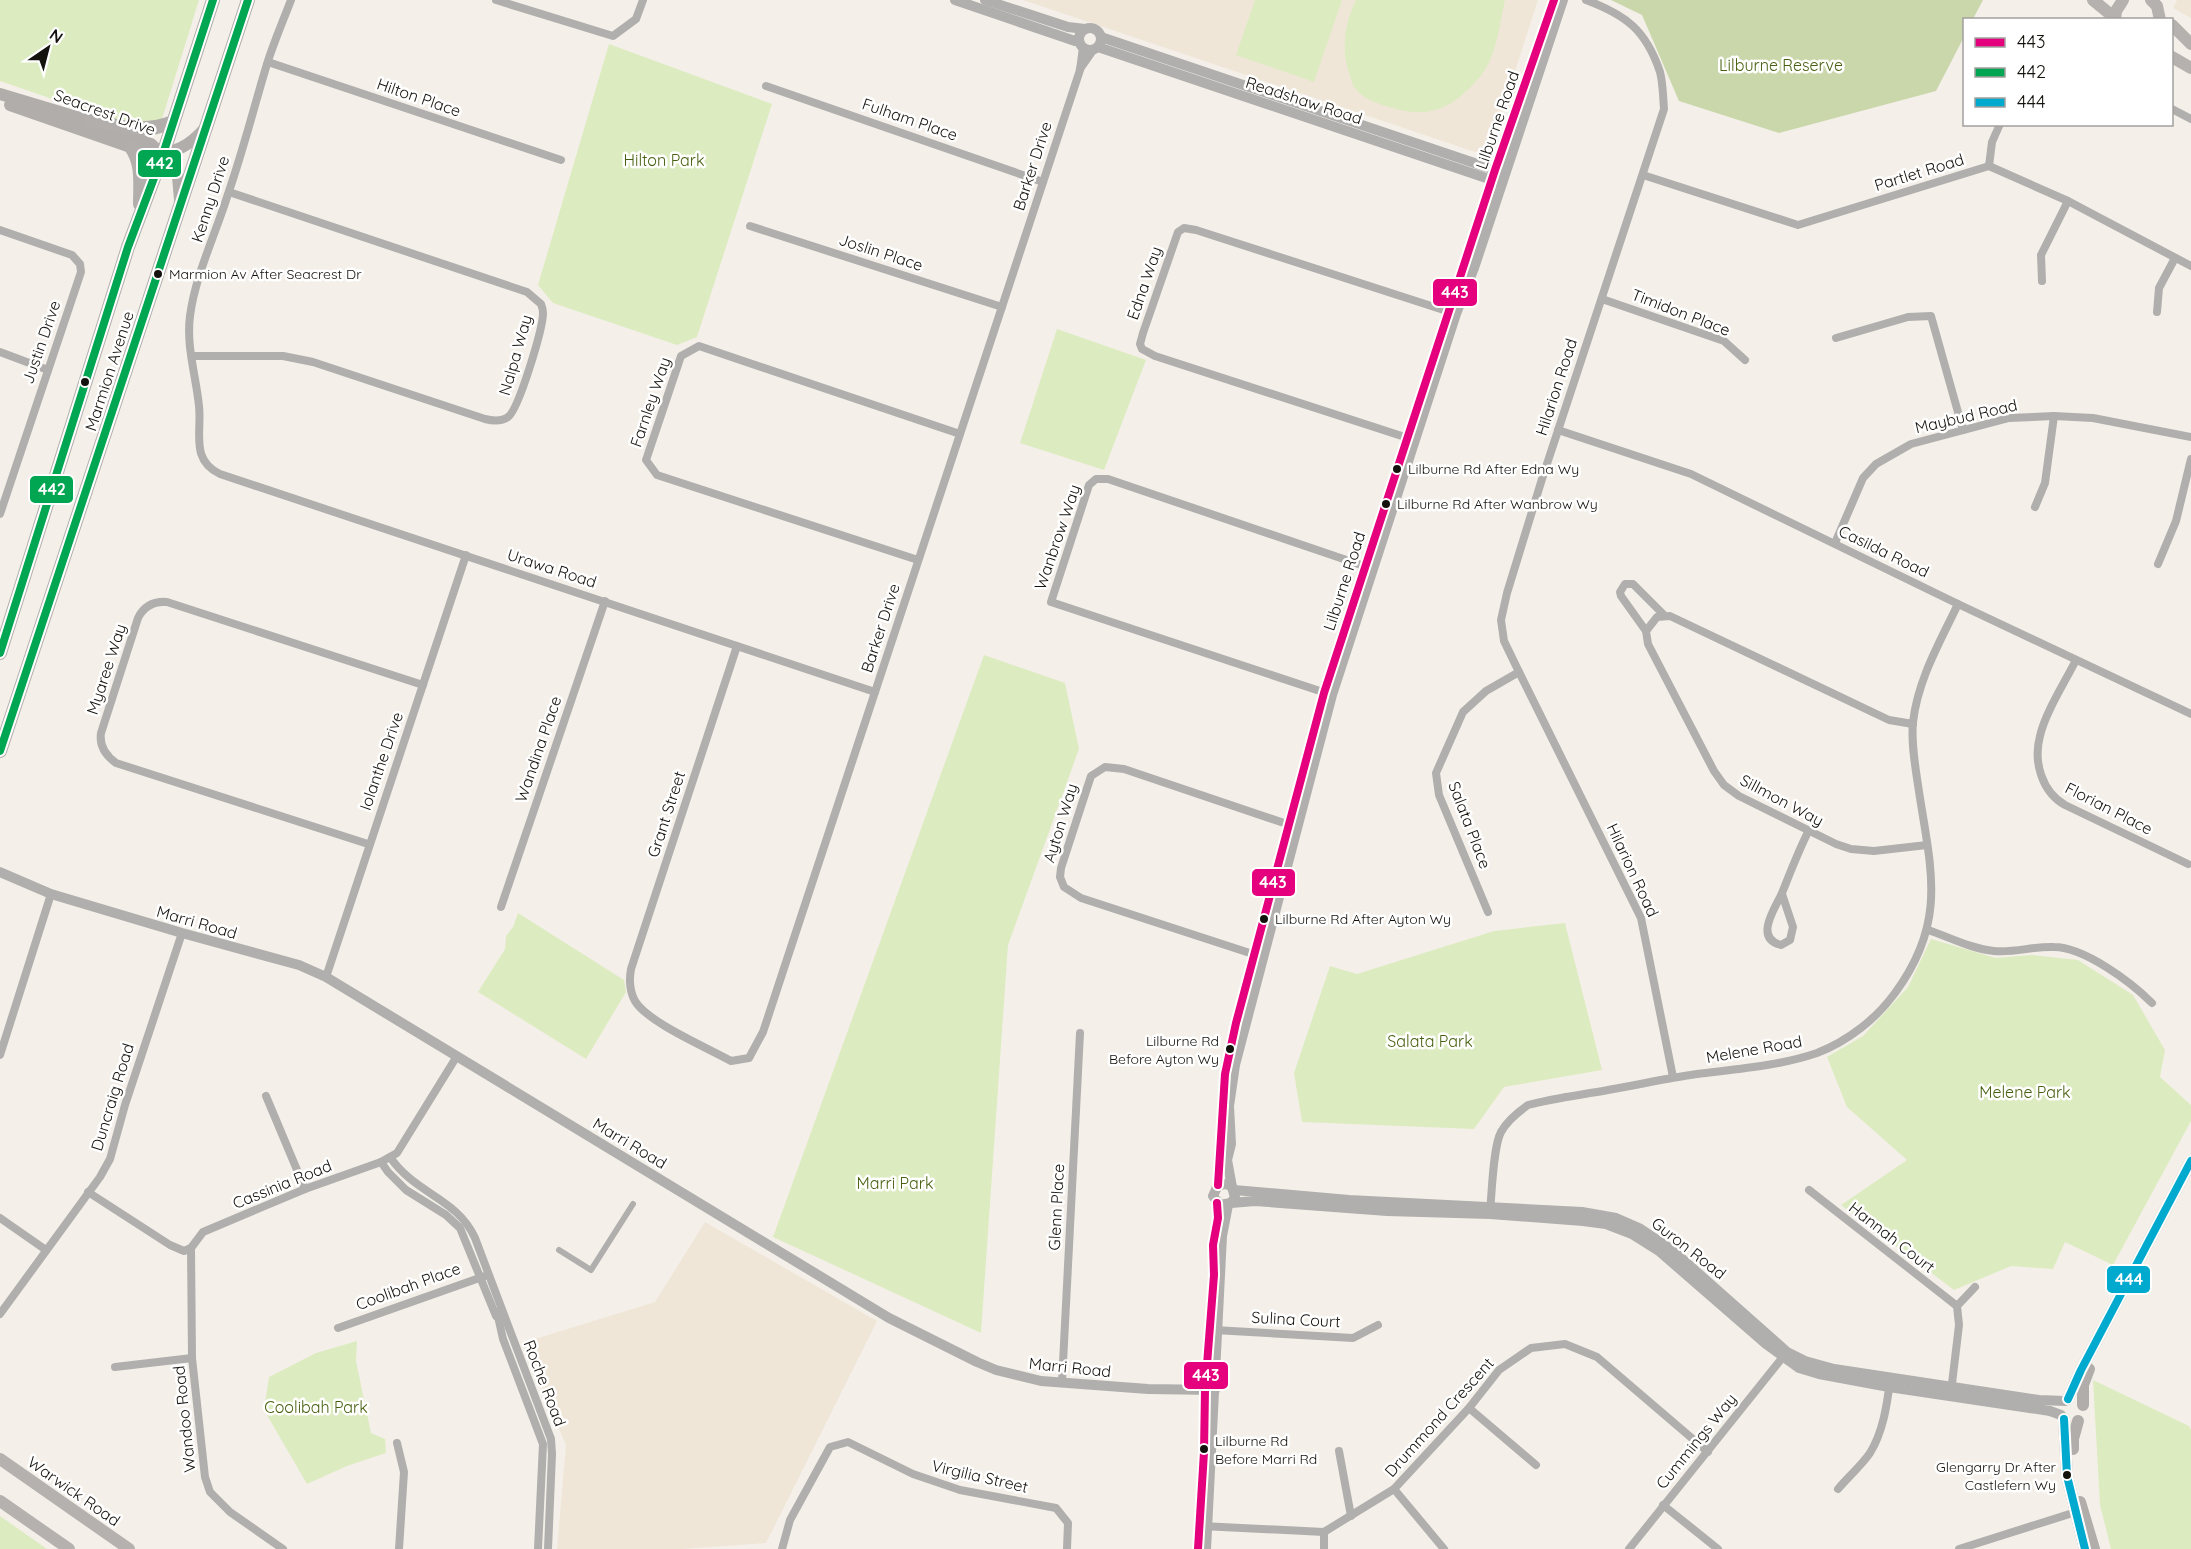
<svg xmlns="http://www.w3.org/2000/svg" width="2191" height="1549" viewBox="0 0 2191 1549" font-family="Quicksand,sans-serif">
<style>
.built{fill:#efe6d8}
.green{fill:#ddebc1}
.forest{fill:#cad7ab}
.lines{fill:none;stroke-linecap:round;stroke-linejoin:round}
.pedestrian{stroke:#b1afad;stroke-width:6}
.minor{stroke:#b1afad;stroke-width:8}
.tertiary{stroke:#b1afad;stroke-width:10}
.secondary{stroke:#b0adaa;stroke-width:12}
.primary{stroke:#b4b1ae;stroke-width:12}
.trunk{stroke:#b2aeab;stroke-width:14}
.bus-1-casing{stroke:#fff;stroke-width:12}
.bus-2-casing{stroke:#fff;stroke-width:12}
.bus-3-casing{stroke:#fff;stroke-width:12}
.bus-1{stroke:#e5007d;stroke-width:8}
.bus-2{stroke:#00a651;stroke-width:8}
.bus-3{stroke:#00a9ce;stroke-width:8}
.bus-dot{fill:#14120d;stroke:#fff;stroke-width:2}
.labels{text-anchor:middle;dominant-baseline:central;stroke-width:5;stroke-linejoin:round;paint-order:stroke}
.bus-label{font-size:14px;fill:#14120d;stroke:#fff;text-anchor:start}
.park-label{font-size:16px;fill:#47600f;stroke:#fff}
.street-label{font-size:16px;fill:#14120d;stroke:#fff}
.line-badge{stroke:#fff;stroke-width:2}
.badge-label{font-size:16px;text-anchor:middle;font-weight:bold;fill:#fff}
</style>
<rect width="100%" height="100%" fill="#f4f0e9"/>
<!-- built -->
<g class="built">
<polygon points="1023,0 1538,0 1490,149 1475,152"/>
<polygon points="2177,0 2191,0 2191,18 2173,8"/>
<polygon points="705,1222 877,1321 766,1543 682,1549 557,1549 566,1445 522,1343 655,1302"/>
</g>
<!-- green -->
<g class="green">
<polygon points="0,0 199,0 157,135 0,81"/>
<polygon points="1255,0 1342,0 1314,82 1236,55"/>
<path d="M1356 0H1505C1499 26 1497 57 1479 78 1452 110 1426 120 1386 106 1376 103 1361 98 1355 88 1352 85 1351 79 1350 76 1341 51 1344 24 1356 0Z"/>
<polygon points="609,44 772,104 697,337 677,345 553,303 538,285"/>
<polygon points="1057,329 1146,360 1104,470 1020,443"/>
<polygon points="984,655 1065,683 1079,749 1008,945 981,1333 773,1237"/>
<polygon points="518,913 624,980 626,992 586,1059 478,992 505,949 506,936 513,927"/>
<polygon points="1565,923 1602,1070 1504,1087 1474,1129 1302,1122 1294,1073 1330,966 1357,974 1494,931"/>
<polygon points="1931,939 1996,958 2031,955 2078,960 2133,995 2165,1050 2160,1077 2191,1105 2191,1121 2113,1265 2065,1242 2053,1269 2011,1266 1954,1290 1841,1205 1907,1160 1847,1107 1827,1057 1863,1036 1908,987"/>
<polygon points="357,1341 356,1361 371,1433 385,1439 386,1453 347,1466 307,1484 264,1410 269,1377 316,1353"/>
<polygon points="2093,1380 2189,1426 2191,1430 2191,1549 2111,1549 2100,1505"/>
<polygon points="0,1516 47,1549 0,1549"/>
</g>
<!-- forest -->
<polygon class="forest" points="1611,0 1983,0 1973,19 1964,20 1964,37 1936,91 1779,133 1679,101 1642,15"/>
<g class="lines">
<!-- pedestrian -->
<polyline class="pedestrian" points="559,1250 591,1270 633,1204"/>
<!-- minor -->
<g class="minor">
<path d="M291 0C283 21 274 42 267 64 254 107 243 151 228 194 216 233 195 276 190 316 186 346 196 376 199 406 202 432 190 460 220 474L875 692"/>
<polyline points="496,0 613,36 636,19 643,0"/>
<path d="M1586 0C1626 15 1646 30 1660 72 1663 83 1663 97 1664 109L1542 479 1507 593 1501 620 1504 641 1519 672 1641 918 1673 1077"/>
<polyline points="268,62 561,160"/>
<polyline points="1080,69 1094,49"/>
<polyline points="766,86 1043,182"/>
<polyline points="2172,109 2191,119"/>
<polyline points="1989,166 1992,142 2000,124"/>
<polyline points="1643,175 1798,225 1989,166 2068,201 2191,266"/>
<polyline points="750,226 1002,307"/>
<polyline points="0,230 72,255 80,264 81,272 0,514"/>
<polyline points="2042,281 2041,255 2068,201"/>
<polyline points="1602,299 1724,341 1745,360"/>
<polyline points="2157,312 2159,288 2175,258"/>
<polyline points="1836,338 1908,317 1931,316 1963,430"/>
<polyline points="0,352 48,370"/>
<path d="M192 356H283L313 362 485 419C493 421 501 422 508 417 519 409 543 328 543 313 543 309 543 309 541 304L527 292 229 192"/>
<polyline points="1558,430 1691,474 1958,604 2191,714"/>
<polyline points="1411,439 1155,356 1142,349 1140,344 1143,333 1178,232 1184,228 1196,230 1453,313"/>
<polyline points="2035,507 2045,483 2054,416"/>
<polyline points="1835,543 1863,478 1876,464 1911,444 2009,418 2054,416 2093,418 2191,437"/>
<polyline points="918,560 657,475 646,460 681,356 699,346 960,434"/>
<polyline points="2158,564 2176,521 2191,459"/>
<polyline points="1646,631 1621,596 1620,592 1625,584 1633,584 1664,615"/>
<path d="M737 646 631 969C629 980 629 990 635 1001 647 1022 708 1048 731 1061L749 1058 763 1032 1080 70 1083 47"/>
<path d="M2076 660C2065 682 2045 713 2040 736 2033 762 2042 792 2065 805L2188 864"/>
<polyline points="1329,694 1051,602 1089,485 1096,479 1108,479 1370,568"/>
<polyline points="1913,724 1889,720 1670,616 1657,617 1646,631 1648,644 1714,771 1724,785 1739,796 1836,844 1851,849 1874,851 1927,845"/>
<path d="M368 844 116 763C105 755 99 746 101 733L138 618C144 606 154 601 167 602L423 685"/>
<path d="M1782 894 1793 927 1790 940 1781 945C1753 938 1776 907 1782 893 1790 873 1798 852 1808 832"/>
<polyline points="501,907 605,601"/>
<polyline points="1488,912 1439,795 1436,773 1463,712 1486,691 1519,672"/>
<path d="M1928 930C1949 937 1972 949 1994 951 2014 953 2034 946 2054 947 2084 947 2131 982 2152 1003"/>
<polyline points="1259,956 1081,898 1064,887 1060,877 1061,868 1091,776 1105,767 1124,769 1293,826"/>
<polyline points="326,977 466,555"/>
<polyline points="0,1055 51,894"/>
<polyline points="266,1096 305,1189"/>
<path d="M390 1157C415 1194 457 1198 475 1238L551 1439 552 1454 548 1549"/>
<polyline points="381,1162 388,1172 406,1190 446,1215 460,1228 496,1316"/>
<polyline points="1809,1190 1957,1306 1959,1325 1951,1392"/>
<polyline points="88,1192 170,1245 184,1251 191,1248 203,1232 305,1189 381,1162 397,1153 457,1056"/>
<path d="M1490 1211C1492 1192 1493 1147 1501 1132 1507 1121 1518 1112 1528 1105 1554 1098 1581 1095 1608 1090 1638 1085 1667 1078 1697 1074 1737 1069 1779 1066 1817 1053 1848 1041 1876 1019 1895 993 1949 920 1930 867 1918 785 1915 765 1911 742 1913 722 1918 679 1940 642 1958 604"/>
<polyline points="0,1218 46,1250"/>
<polyline points="191,1248 192,1358 205,1477 210,1492 230,1512 283,1549"/>
<polyline points="1957,1306 1975,1287"/>
<polyline points="497,1312 503,1339 543,1444 538,1549"/>
<polyline points="0,1314 100,1177 110,1159 125,1105 182,933"/>
<polyline points="338,1328 485,1276"/>
<polyline points="1214,1330 1353,1338 1378,1325"/>
<polyline points="115,1367 192,1358"/>
<polyline points="1062,1382 1080,1033"/>
<polyline points="1469,1408 1536,1465"/>
<polyline points="397,1443 404,1472 399,1549"/>
<polyline points="1339,1451 1351,1516"/>
<polyline points="1394,1489 1444,1549"/>
<path d="M1838 1489C1848 1477 1861 1466 1870 1453 1883 1432 1887 1405 1890 1381"/>
<polyline points="1663,1505 1718,1549"/>
<polyline points="1201,1526 1324,1532 1394,1489 1469,1408 1499,1370 1531,1348 1565,1344 1597,1357 1708,1452"/>
<polyline points="1324,1532 1324,1549"/>
<polyline points="782,1549 790,1520 830,1447 848,1442 913,1474 960,1490 1056,1508 1068,1523 1067,1549"/>
<polyline points="1629,1549 1787,1352"/>
<polyline points="1959,1549 2079,1511"/>
</g>
<!-- tertiary -->
<g class="tertiary">
<polyline points="955,0 1075,41 1079,39"/>
<polyline points="985,0 1068,27 1085,29"/>
<circle cx="1090" cy="39" r="11"/>
<polyline points="1101,37 1501,172"/>
<polyline points="1098,47 1498,182"/>
<polyline points="0,872 51,894 182,933 299,965 326,977 889,1318 977,1362 996,1370 1041,1381 1148,1389 1215,1390"/>
<polyline points="1218,1185 1227,1184 1232,1187 1235,1197 1231,1203 1220,1205 1213,1196 1218,1185 1219,1173 1225,1074 1236,1023 1324,693 1495,170 1554,0"/>
<polyline points="1232,1187 1227,1160 1231,1144 1229,1106 1235,1065 1332,695 1456,314 1474,268 1563,0"/>
<polyline points="1234,1190 1349,1200 1582,1212 1616,1218 1639,1228 1672,1250 1787,1352 1805,1361 1834,1369 2039,1400 2065,1401"/>
<polyline points="1231,1203 1255,1201 1387,1211 1490,1214 1583,1221 1606,1224 1632,1234 1659,1251 1766,1344 1799,1368 1819,1374 1889,1387 2050,1411 2061,1415"/>
<polyline points="1198,1549 1204,1452 1205,1390 1214,1275 1213,1245 1218,1218 1217,1203"/>
<polyline points="1206,1549 1222,1236 1228,1205"/>
</g>
<!-- secondary -->
<g class="secondary">
<polyline points="0,94 90,121 151,144 171,163 178,177 180,200"/>
<path d="M10 105 148 153C174 155 190 146 206 127"/>
<polyline points="2068,1399 2081,1370 2191,1161"/>
<polyline points="2083,1405 2083,1385 2089,1369"/>
<polyline points="2064,1419 2067,1476 2085,1549"/>
<polyline points="2073,1449 2073,1439 2078,1421"/>
<polyline points="2080,1502 2094,1549"/>
</g>
<!-- primary -->
<g class="primary">
<polyline points="2093,0 2115,18"/>
<polyline points="2151,0 2157,6 2160,20"/>
<polyline points="2115,20 2116,11 2123,0"/>
<polyline points="2172,25 2191,44"/>
<polyline points="2172,57 2191,68"/>
<polyline points="0,1459 129,1549"/>
<polyline points="0,1501 69,1549"/>
</g>
<!-- trunk -->
<g class="trunk">
<path d="M90 121C119 126 145 134 173 122"/>
<path d="M131 147C143 164 140 184 140 204"/>
<polyline points="0,653 128,247 163,154 213,0"/>
<polyline points="0,751 248,0"/>
</g>
<!-- bus-1 casing -->
<g class="bus-1-casing">
<g id="bus-1">
<polyline points="1218,1185 1225,1074 1236,1023 1324,693 1495,170 1554,0"/>
<polyline points="1198,1549 1204,1452 1205,1390 1214,1275 1213,1245 1218,1218 1217,1203"/>
</g>
</g>
<!-- bus-2 casing -->
<g class="bus-2-casing">
<g id="bus-2">
<polyline points="0,653 128,247 163,154 213,0"/>
<polyline points="0,751 248,0"/>
</g>
</g>
<!-- bus-3 casing -->
<g class="bus-3-casing">
<g id="bus-3">
<polyline points="2068,1399 2081,1370 2191,1161"/>
<polyline points="2064,1419 2067,1476 2085,1549"/>
</g>
</g>
<!-- bus-1 -->
<use href="#bus-1" class="bus-1"/>
<!-- bus-2 -->
<use href="#bus-2" class="bus-2"/>
<!-- bus-3 -->
<use href="#bus-3" class="bus-3"/>
</g>
<!-- markers -->
<g class="bus-dot">
<circle cx="158" cy="274" r="5"/>
<circle cx="85" cy="382" r="5"/>
<circle cx="1397" cy="469" r="5"/>
<circle cx="1386" cy="504" r="5"/>
<circle cx="1264" cy="919" r="5"/>
<circle cx="1230" cy="1049" r="5"/>
<circle cx="1204" cy="1449" r="5"/>
<circle cx="2067" cy="1475" r="5"/>
</g>
<g class="labels">
<!-- bus labels -->
<g class="bus-label">
<text x="169" y="274">Marmion Av After Seacrest Dr</text>
<text x="1408" y="469">Lilburne Rd After Edna Wy</text>
<text x="1397" y="504">Lilburne Rd After Wanbrow Wy</text>
<text x="1275" y="919">Lilburne Rd After Ayton Wy</text>
<text x="1219" y="1041" text-anchor="end">Lilburne Rd<tspan x="1219" dy="18">Before Ayton Wy</tspan></text>
<text x="1215" y="1441">Lilburne Rd<tspan x="1215" dy="18">Before Marri Rd</tspan></text>
<text x="2056" y="1467" text-anchor="end">Glengarry Dr After<tspan x="2056" dy="18">Castlefern Wy</tspan></text>
</g>
<!-- park labels -->
<g class="park-label">
<text x="1781" y="65">Lilburne Reserve</text>
<text x="664" y="160">Hilton Park</text>
<text x="1430" y="1041">Salata Park</text>
<text x="2025" y="1092">Melene Park</text>
<text x="895" y="1183">Marri Park</text>
<text x="316" y="1407">Coolibah Park</text>
</g>
<!-- street labels -->
<g class="street-label">
<text transform="translate(419 97) rotate(19)">Hilton Place</text>
<text transform="translate(1304 100) rotate(18)">Readshaw Road</text>
<text transform="translate(105 112) rotate(20)">Seacrest Drive</text>
<text transform="translate(910 119) rotate(19)">Fulham Place</text>
<text transform="translate(1497 120) rotate(-71)">Lilburne Road</text>
<text transform="translate(1032 166) rotate(-72)">Barker Drive</text>
<text transform="translate(1919 172) rotate(-17)">Partlet Road</text>
<text transform="translate(210 199) rotate(-72)">Kenny Drive</text>
<text transform="translate(881 252) rotate(18)">Joslin Place</text>
<text transform="translate(1144 283) rotate(-71)">Edna Way</text>
<text transform="translate(1681 312) rotate(21)">Timidon Place</text>
<text transform="translate(41 342) rotate(-71)">Justin Drive</text>
<text transform="translate(515 355) rotate(-74)">Nalpa Way</text>
<text transform="translate(109 371) rotate(-72)">Marmion Avenue</text>
<text transform="translate(1556 387) rotate(-72)">Hilarion Road</text>
<text transform="translate(650 402) rotate(-71)">Farnley Way</text>
<text transform="translate(1966 416) rotate(-13)">Maybud Road</text>
<text transform="translate(1057 537) rotate(-71)">Wanbrow Way</text>
<text transform="translate(1884 551) rotate(26)">Casilda Road</text>
<text transform="translate(552 568) rotate(18)">Urawa Road</text>
<text transform="translate(1344 581) rotate(-72)">Lilburne Road</text>
<text transform="translate(880 628) rotate(-72)">Barker Drive</text>
<text transform="translate(106 669) rotate(-72)">Myaree Way</text>
<text transform="translate(538 749) rotate(-71)">Wandina Place</text>
<text transform="translate(381 761) rotate(-71)">Iolanthe Drive</text>
<text transform="translate(1782 800) rotate(28)">Sillmon Way</text>
<text transform="translate(2109 808) rotate(27)">Florian Place</text>
<text transform="translate(666 814) rotate(-72)">Grant Street</text>
<text transform="translate(1060 823) rotate(-73)">Ayton Way</text>
<text transform="translate(1470 825) rotate(69)">Salata Place</text>
<text transform="translate(1633 870) rotate(65)">Hilarion Road</text>
<text transform="translate(197 922) rotate(16)">Marri Road</text>
<text transform="translate(1754 1049) rotate(-10)">Melene Road</text>
<text transform="translate(112 1097) rotate(-73)">Duncraig Road</text>
<text transform="translate(630 1143) rotate(31)">Marri Road</text>
<text transform="translate(282 1184) rotate(-22)">Cassinia Road</text>
<text transform="translate(1056 1207) rotate(-87)">Glenn Place</text>
<text transform="translate(1892 1237) rotate(38)">Hannah Court</text>
<text transform="translate(1689 1248) rotate(38)">Guron Road</text>
<text transform="translate(408 1286) rotate(-20)">Coolibah Place</text>
<text transform="translate(1296 1319) rotate(3)">Sulina Court</text>
<text transform="translate(1070 1367) rotate(6)">Marri Road</text>
<text transform="translate(545 1383) rotate(69)">Roche Road</text>
<text transform="translate(1439 1417) rotate(-48)">Drummond Crescent</text>
<text transform="translate(184 1419) rotate(-96)">Wandoo Road</text>
<text transform="translate(1696 1441) rotate(-51)">Cummings Way</text>
<text transform="translate(980 1476) rotate(13)">Virgilia Street</text>
<text transform="translate(74 1491) rotate(35)">Warwick Road</text>
</g>
</g>
<g class="line-badge">
<rect x="137" y="149" width="45" height="29" rx="6" fill="#00a651"/>
<rect x="1432" y="278" width="46" height="29" rx="6" fill="#e5007d"/>
<rect x="29" y="475" width="45" height="29" rx="6" fill="#00a651"/>
<rect x="1251" y="868" width="45" height="29" rx="6" fill="#e5007d"/>
<rect x="2106" y="1265" width="45" height="29" rx="6" fill="#00a9ce"/>
<rect x="1183" y="1361" width="46" height="29" rx="6" fill="#e5007d"/>
</g>
<g class="badge-label">
<text x="160" y="169">442</text>
<text x="1455" y="298">443</text>
<text x="52" y="495">442</text>
<text x="1273" y="888">443</text>
<text x="2129" y="1285">444</text>
<text x="1206" y="1381">443</text>
</g>
<!-- legend -->
<rect x="1963" y="18" width="210" height="108" fill="#ffffff" stroke="#a1a09e" stroke-width="1.5"/>
<rect x="1975" y="38" width="30" height="9" fill="#e5007d" stroke="#a1a09e" stroke-width="1.5"/>
<text x="2017" y="48" font-size="18" fill="#14120d">443</text>
<rect x="1975" y="68" width="30" height="9" fill="#00a651" stroke="#a1a09e" stroke-width="1.5"/>
<text x="2017" y="78" font-size="18" fill="#14120d">442</text>
<rect x="1975" y="98" width="30" height="9" fill="#00a9ce" stroke="#a1a09e" stroke-width="1.5"/>
<text x="2017" y="108" font-size="18" fill="#14120d">444</text>
<!-- north arrow -->
<g transform="translate(48 48) rotate(35)" stroke="#ffffff" stroke-width="4.5" paint-order="stroke">
<path d="M0-4.5L10 22L0 15L-10 22Z" fill="#14120d"/>
<text y="-9" font-size="16" font-weight="bold" text-anchor="middle" fill="#14120d">N</text>
</g>
</svg>
